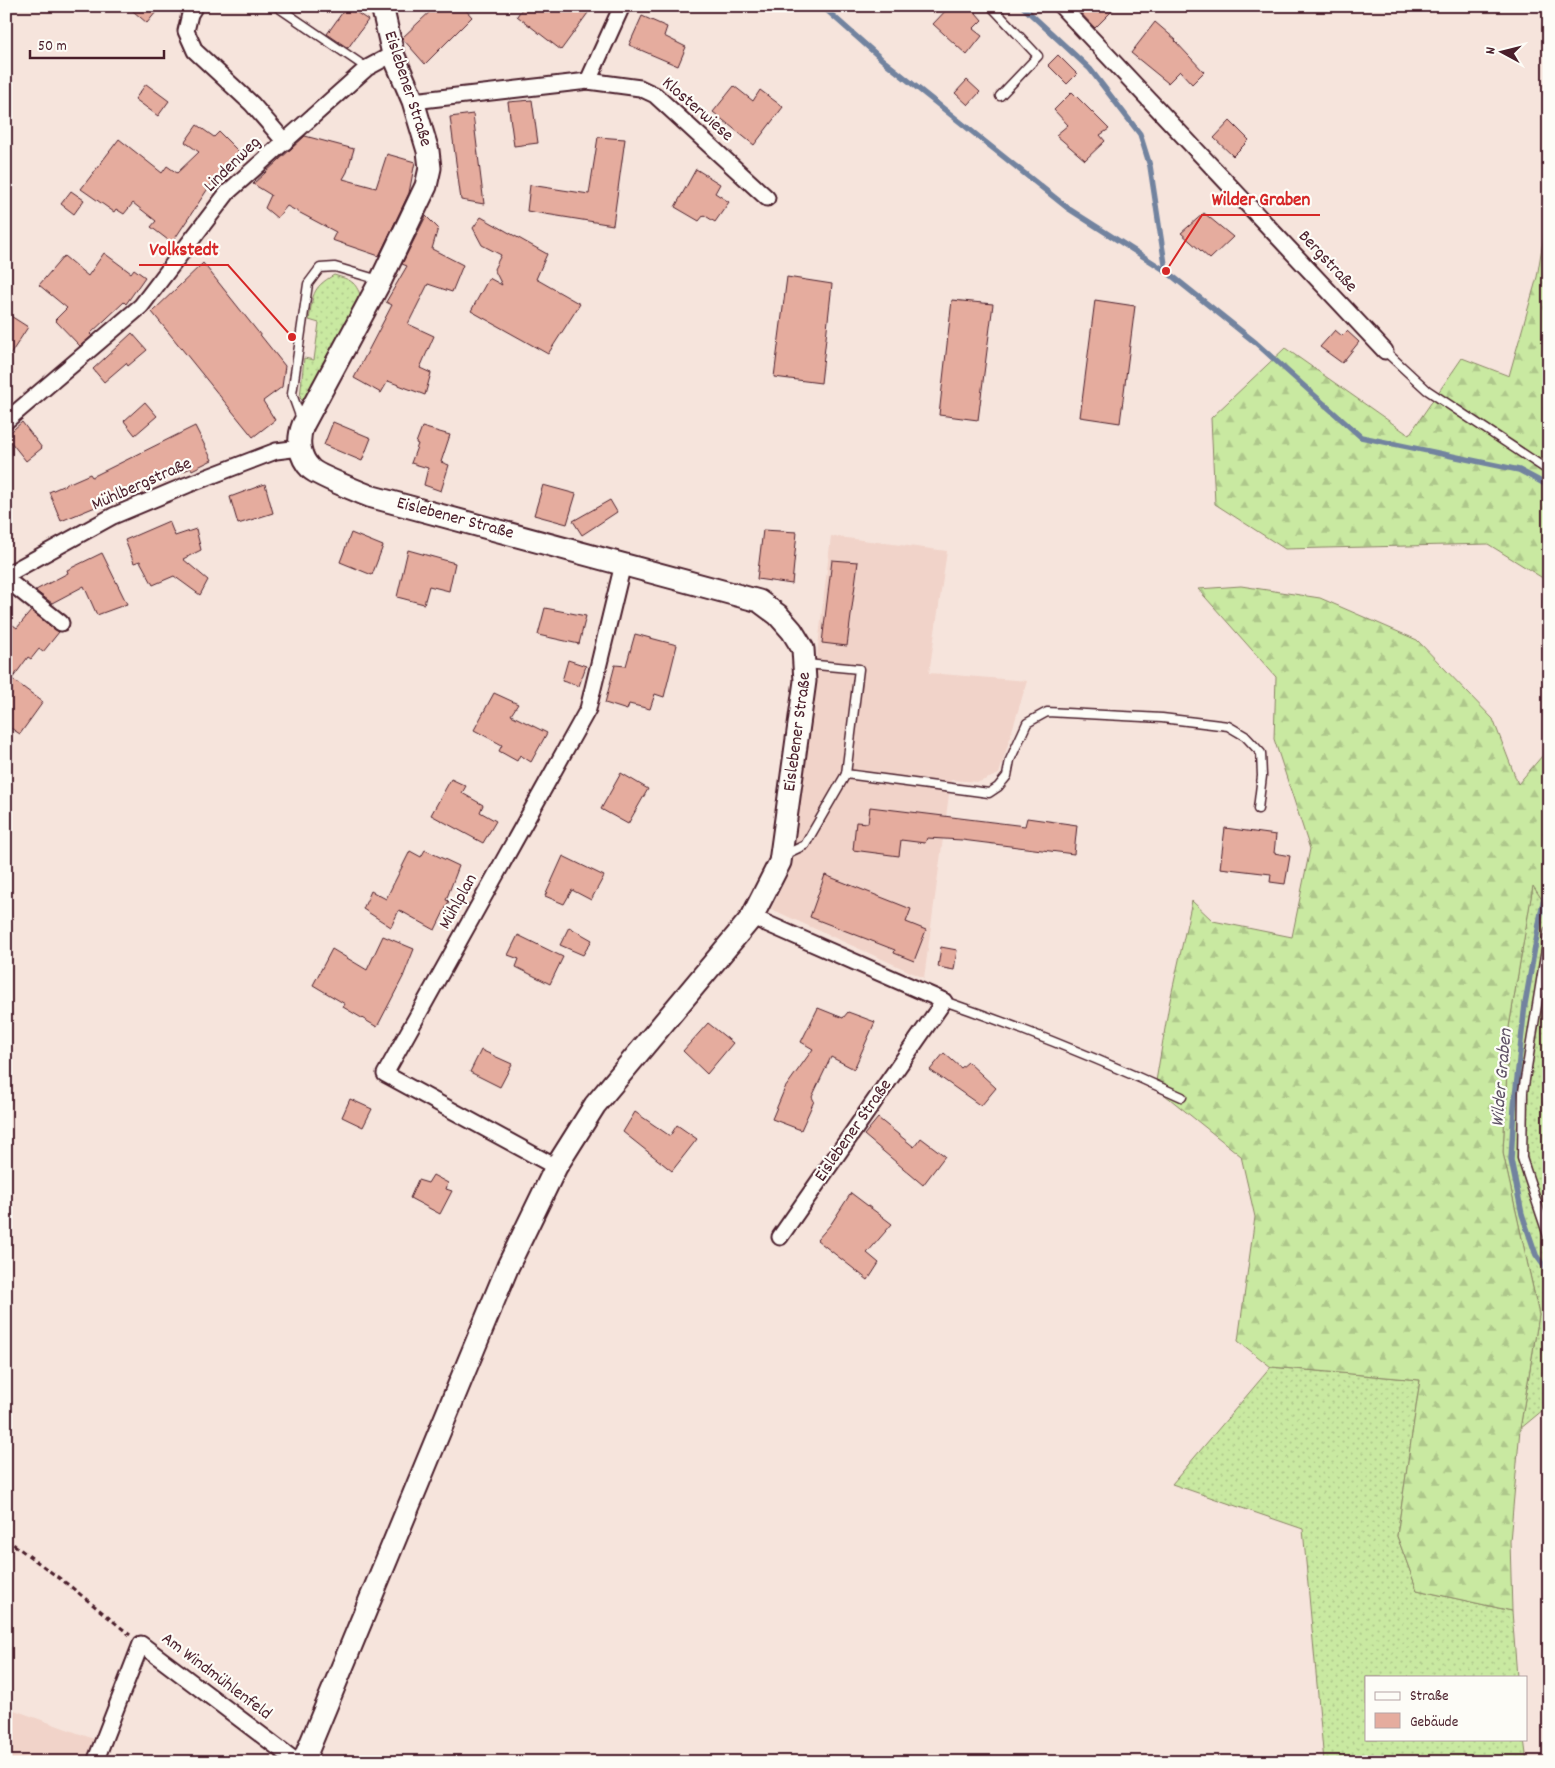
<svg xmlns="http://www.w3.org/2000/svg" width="1555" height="1768" viewBox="0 0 1555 1768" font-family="Dekko,sans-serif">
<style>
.built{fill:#f1d3c9}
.grass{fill:url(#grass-dots);stroke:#8a8466}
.forest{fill:url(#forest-firs);stroke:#8a8466}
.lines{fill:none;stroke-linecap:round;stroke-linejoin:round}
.stream{stroke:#72839f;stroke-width:5.5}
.building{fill:#e5ac9e;stroke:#4a1f2b}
.service-casing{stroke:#4a1f2b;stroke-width:11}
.minor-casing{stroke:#4a1f2b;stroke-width:19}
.secondary-casing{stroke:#4a1f2b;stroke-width:25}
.path{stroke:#4a1f2b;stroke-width:3;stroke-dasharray:5 4;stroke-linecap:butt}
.service{stroke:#fdfcf7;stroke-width:8}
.minor{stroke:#fdfcf7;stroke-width:15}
.secondary{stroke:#fdfcf7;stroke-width:21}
.labels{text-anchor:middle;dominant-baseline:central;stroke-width:4.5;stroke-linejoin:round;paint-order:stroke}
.street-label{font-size:18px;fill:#4a1f2b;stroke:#fdfcf7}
.water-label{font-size:19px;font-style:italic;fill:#5e5165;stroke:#fdfcf7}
.leader{fill:none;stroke:#d62828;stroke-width:2}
.callout-dot{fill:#d62828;stroke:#fdfcf7;stroke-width:2}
.callout-label{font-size:19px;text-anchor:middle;font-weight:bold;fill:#d62828;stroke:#fdfcf7;stroke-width:4.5;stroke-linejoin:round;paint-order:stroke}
</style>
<defs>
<pattern id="grass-dots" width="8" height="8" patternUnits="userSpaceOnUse" patternTransform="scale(1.25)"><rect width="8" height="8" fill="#c9e9a1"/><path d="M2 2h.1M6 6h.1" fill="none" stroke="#aec78b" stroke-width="1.8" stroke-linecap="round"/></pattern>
<pattern id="forest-firs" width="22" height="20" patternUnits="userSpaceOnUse" patternTransform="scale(1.25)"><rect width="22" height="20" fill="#c9e9a1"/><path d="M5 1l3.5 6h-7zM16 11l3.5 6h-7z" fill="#aec78b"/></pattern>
</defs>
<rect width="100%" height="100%" fill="#f6e4dc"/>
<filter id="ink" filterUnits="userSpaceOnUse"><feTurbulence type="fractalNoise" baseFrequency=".02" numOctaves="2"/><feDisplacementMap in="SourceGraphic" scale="10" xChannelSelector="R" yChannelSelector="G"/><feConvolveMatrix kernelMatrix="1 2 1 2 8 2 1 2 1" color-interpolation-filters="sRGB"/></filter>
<g filter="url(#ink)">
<!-- built -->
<g class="built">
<polygon points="831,536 947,551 929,673 1027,681 999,774 979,782 951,780 924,978 771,909 792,866"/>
<polygon points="6,1707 94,1739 85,1762 6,1762"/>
</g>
<!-- grass -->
<g class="grass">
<path d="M334 275C351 280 355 281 361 297L308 403 303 401 300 398 304 358 314 360 319 323 309 320C313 296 311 288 334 275Z"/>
<polygon points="1533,885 1549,910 1549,1405 1520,1429 1539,1315 1503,1153 1509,1027"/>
<polygon points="1271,1367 1420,1380 1397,1536 1417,1590 1512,1611 1517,1677 1366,1677 1366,1739 1524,1739 1527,1762 1324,1762 1303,1529 1172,1484"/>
</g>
<!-- forest -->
<g class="forest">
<polygon points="1549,206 1549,582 1488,544 1285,549 1215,504 1211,418 1285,348 1409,435 1462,358 1509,376 1537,277"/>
<polygon points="1241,586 1320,598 1417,640 1493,719 1518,784 1549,748 1549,910 1533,886 1509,1027 1503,1153 1539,1315 1520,1429 1510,1541 1512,1611 1417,1590 1397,1536 1420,1380 1271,1367 1238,1341 1255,1217 1241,1156 1155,1087 1169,1005 1192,901 1213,921 1292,937 1310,849 1274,739 1276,677 1198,589"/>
</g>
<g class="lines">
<!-- stream -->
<g class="stream">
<polyline points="822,6 885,62 1069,209 1166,271 1256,343 1361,437 1519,470 1549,486"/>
<polyline points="1022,6 1090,69 1140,134 1150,166 1166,271"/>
<polyline points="1549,880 1542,907 1525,1004 1514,1107 1511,1160 1522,1214 1536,1255 1549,1273"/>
</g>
</g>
<!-- building -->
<g class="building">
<polygon points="127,6 161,6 147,23"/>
<polygon points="347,6 368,20 348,48 327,34"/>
<polygon points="436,6 462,6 472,17 425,64 402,38"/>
<polygon points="524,6 593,6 561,50 517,16"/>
<polygon points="950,6 970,6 982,20 973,29 982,36 967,55 933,24"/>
<polygon points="1074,6 1117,6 1095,28"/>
<polygon points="642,16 667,27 664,36 686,47 678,66 629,45"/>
<polygon points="1155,22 1176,40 1175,41 1204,72 1192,84 1180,71 1168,83 1131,53"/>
<polygon points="1058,55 1077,74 1067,84 1048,65"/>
<polygon points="967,80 980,92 968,105 955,93"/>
<polygon points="146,84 169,101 158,116 135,99"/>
<polygon points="734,86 753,101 760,90 783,107 754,145 713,112"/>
<polygon points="1072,92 1109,129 1100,135 1105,141 1085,160 1056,135 1068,125 1054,110"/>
<polygon points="532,100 538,143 514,146 508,102"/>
<polygon points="473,114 484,204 461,200 450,117"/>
<polygon points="1230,121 1249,140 1233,156 1214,138"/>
<polygon points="197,125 214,137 219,132 239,152 209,187 172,243 151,227 156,221 133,203 124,214 116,209 114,212 81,189 119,139 162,173 167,166 177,173 199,152 185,142"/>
<polygon points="305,136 354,149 347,172 343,179 376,188 387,154 415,162 409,193 379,256 332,240 336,232 287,206 277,218 265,208 271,195 253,184"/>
<polygon points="598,137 625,139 613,225 527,211 530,185 589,194"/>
<polygon points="696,169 720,184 715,193 729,202 715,222 704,215 699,221 675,207"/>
<polygon points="71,191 84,200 74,214 61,204"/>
<polygon points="1204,213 1233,237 1210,259 1181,233"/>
<polygon points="426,216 438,228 432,249 463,265 452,292 428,284 408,324 434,336 420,368 431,373 425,395 388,381 381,393 354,378 392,305 386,302 407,266 402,264"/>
<polygon points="481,217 547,254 536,279 580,304 548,354 471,311 489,278 502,285 494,269 501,255 482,245 473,228"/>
<polygon points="104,253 131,273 134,269 145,277 126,304 124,302 90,334 92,336 80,346 55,320 67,308 39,285 64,256 88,276"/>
<polygon points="203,263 285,366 282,387 263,401 275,420 253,437 152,312"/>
<polygon points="787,277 832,284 821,383 774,377"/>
<polygon points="952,300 993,304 978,420 939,415"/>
<polygon points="1095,300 1135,306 1120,423 1080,417"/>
<polygon points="6,313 28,327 6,361"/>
<polygon points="1335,330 1342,336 1347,331 1359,342 1342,363 1320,347"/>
<polygon points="132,333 147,350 128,366 126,363 104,382 93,369"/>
<polygon points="145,402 157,416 135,435 124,421"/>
<polygon points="22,422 42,448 26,461 6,436"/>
<polygon points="333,422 371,438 362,461 324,445"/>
<polygon points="195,426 212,460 192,470 191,468 61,521 49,492 90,474 92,477"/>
<polygon points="422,427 450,435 441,462 449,465 441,491 424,485 428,468 411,463 418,444 416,443"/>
<polygon points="265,484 273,513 238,524 230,497"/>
<polygon points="543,485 576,494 567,524 534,515"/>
<polygon points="610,500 617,512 582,535 573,521"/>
<polygon points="169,521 175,536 196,529 201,550 183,559 208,580 200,595 174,576 153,585 140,561 134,563 125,540"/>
<polygon points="763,530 797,532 792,584 757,579"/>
<polygon points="351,533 383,546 372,575 340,562"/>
<polygon points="408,550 455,563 449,591 429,586 424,604 397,597"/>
<polygon points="102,553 127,604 97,615 84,586 52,603 37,592 36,590 68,573 67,570"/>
<polygon points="832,560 858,562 847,646 822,643"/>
<polygon points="545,608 586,616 579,644 538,635"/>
<polygon points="31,611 59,632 43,652 39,649 31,659 28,657 12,679 43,702 20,734 6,725 6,634 13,625 17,628"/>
<polygon points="635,634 677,645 664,697 655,694 650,709 629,704 627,710 605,703 615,665 626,666"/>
<polygon points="568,660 586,666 579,686 562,681"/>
<polygon points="494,693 518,704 511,715 547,733 531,762 520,755 517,761 499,751 502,745 474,730"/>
<polygon points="621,773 648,789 628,824 601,809"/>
<polygon points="451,779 466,786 462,793 483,805 480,812 496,821 483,843 431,815"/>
<polygon points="870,807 1025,826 1027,818 1077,825 1074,854 962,840 927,838 925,843 901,840 899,856 853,850 856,822 868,823"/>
<polygon points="1225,828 1276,835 1274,853 1290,856 1285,884 1270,882 1271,874 1220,868"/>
<polygon points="425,850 459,866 446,900 449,901 435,930 399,910 391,927 363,909 371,891 386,899 410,851 421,857"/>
<polygon points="563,856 604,876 591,900 572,890 564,904 545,896"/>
<polygon points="825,875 911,909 906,922 926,930 914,961 894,953 895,950 810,917"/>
<polygon points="569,927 592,940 583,955 560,945"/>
<polygon points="518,935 563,957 550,984 516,967 519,959 508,955"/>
<polygon points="383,936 414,949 403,977 377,1027 343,1007 345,1004 313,985 332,949 367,970"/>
<polygon points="941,947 957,950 954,970 938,967"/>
<polygon points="818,1008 843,1018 848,1012 875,1022 854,1069 831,1057 812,1097 814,1101 801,1130 772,1119 785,1088 813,1049 801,1042"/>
<polygon points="708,1023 733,1043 707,1074 683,1051"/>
<polygon points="481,1050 512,1064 500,1087 470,1072"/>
<polygon points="944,1053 961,1068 968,1062 996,1088 981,1106 930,1070"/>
<polygon points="350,1099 372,1109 363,1127 342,1117"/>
<polygon points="635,1112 670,1136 677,1125 697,1139 672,1171 623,1132"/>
<polygon points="878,1118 914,1147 921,1138 945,1156 923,1185 864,1135"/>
<polygon points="433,1175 448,1183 446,1189 452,1191 440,1214 410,1198 418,1180 428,1183"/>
<polygon points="851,1193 892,1224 867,1253 879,1263 868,1280 817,1240 831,1224"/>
</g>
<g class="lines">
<!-- service casing -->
<g class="service-casing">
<g id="service">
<polyline points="276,6 367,68"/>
<polyline points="991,6 1038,56 1000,96"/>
<polyline points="1385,351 1427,390 1549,471"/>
<polyline points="301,419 292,394 308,284 320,268 335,267 379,280"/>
<polyline points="806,664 859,669 846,774 989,793 998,787 1007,776 1010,760 1027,723 1047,712 1162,718 1228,726 1245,736 1261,753 1262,776 1258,809"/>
<polyline points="784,855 805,845 846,774"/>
<polyline points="1549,931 1523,1092 1522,1158 1549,1239"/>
<path d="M944 1001C1025 1029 1104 1061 1182 1097"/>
</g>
</g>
<!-- minor casing -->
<g class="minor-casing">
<g id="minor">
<polyline points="195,6 190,14 186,31 195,51 252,104 285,142"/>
<polyline points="1061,6 1385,351"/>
<polyline points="588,81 622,6"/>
<polyline points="413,101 588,81 640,88 655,95 767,198"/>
<polyline points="6,421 141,306 228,192 367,68 393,54"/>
<polyline points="6,575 113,516 187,485 276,451 300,448"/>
<polyline points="6,579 61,623"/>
<polyline points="752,917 944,1001 780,1237"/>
<polyline points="556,1167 385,1074 588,709 623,564"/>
<polyline points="95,1762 141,1644 297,1762"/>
</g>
</g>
<!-- secondary casing -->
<g class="secondary-casing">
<g id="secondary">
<path id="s1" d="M303 1762 508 1266 556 1167 595 1105 752 917 780 862 805 681 803 649 792 631 778 615 759 601 369 496C358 491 318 476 311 469 299 457 297 440 303 425L381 280 426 186 430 168 428 151 413 101 393 54 382 6"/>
</g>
</g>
<!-- path -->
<polyline class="path" points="6,1539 70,1586 130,1635"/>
<!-- service -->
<use href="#service" class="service"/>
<!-- minor -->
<use href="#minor" class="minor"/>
<!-- secondary -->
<use href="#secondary" class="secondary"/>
</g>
</g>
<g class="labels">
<!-- street labels -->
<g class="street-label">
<text transform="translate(407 89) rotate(72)">Eislebener Straße</text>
<text transform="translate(697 110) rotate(41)">Klosterwiese</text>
<text transform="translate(233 165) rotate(-44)">Lindenweg</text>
<text transform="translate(1327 262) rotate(47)">Bergstraße</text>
<text transform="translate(142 485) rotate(-24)">Mühlbergstraße</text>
<text transform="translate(455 519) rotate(15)">Eislebener Straße</text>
<text stroke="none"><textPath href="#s1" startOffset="1158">Eislebener Straße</textPath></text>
<text transform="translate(459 902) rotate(-61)">Mühlplan</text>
<text transform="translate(854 1131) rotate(-55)">Eislebener Straße</text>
<text transform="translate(216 1677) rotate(37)">Am Windmühlenfeld</text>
</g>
<!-- water labels -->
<g class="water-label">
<text transform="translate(1503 1078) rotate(-85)">Wilder Graben</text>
</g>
</g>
<!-- callouts -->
<path class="leader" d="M1166 271L1202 215H1320M292 337L228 265H139"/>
<g class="callout-dot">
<circle cx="1166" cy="271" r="5"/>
<circle cx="292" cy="337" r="5"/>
</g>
<g class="callout-label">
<text x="1261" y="205">Wilder Graben</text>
<text x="184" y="255">Volkstedt</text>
</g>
<!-- margin -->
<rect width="1555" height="1768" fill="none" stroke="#fdfcf7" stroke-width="25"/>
<rect x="12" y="12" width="1530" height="1743" fill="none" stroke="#4a1f2b" stroke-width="2" filter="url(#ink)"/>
<!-- legend -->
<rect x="1365" y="1676" width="162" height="65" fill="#fdfcf7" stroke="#b5a4a5"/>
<rect x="1375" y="1692" width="25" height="8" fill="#fdfcf7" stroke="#b5a4a5"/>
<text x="1410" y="1700" font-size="15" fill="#4a1f2b">Straße</text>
<rect x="1375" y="1713" width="25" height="15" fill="#e5ac9e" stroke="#b5a4a5"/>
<text x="1410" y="1726" font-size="15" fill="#4a1f2b">Gebäude</text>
<!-- north arrow -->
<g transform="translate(1502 52) rotate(277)" stroke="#fdfcf7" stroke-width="4" paint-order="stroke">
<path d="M0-4L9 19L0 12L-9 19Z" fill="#4a1f2b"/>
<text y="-8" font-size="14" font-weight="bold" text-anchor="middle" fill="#4a1f2b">N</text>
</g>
<!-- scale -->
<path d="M30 50v8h134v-8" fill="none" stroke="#4a1f2b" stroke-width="2.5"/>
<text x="38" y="50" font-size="15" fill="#4a1f2b" stroke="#fdfcf7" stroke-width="4" paint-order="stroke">50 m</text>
</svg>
